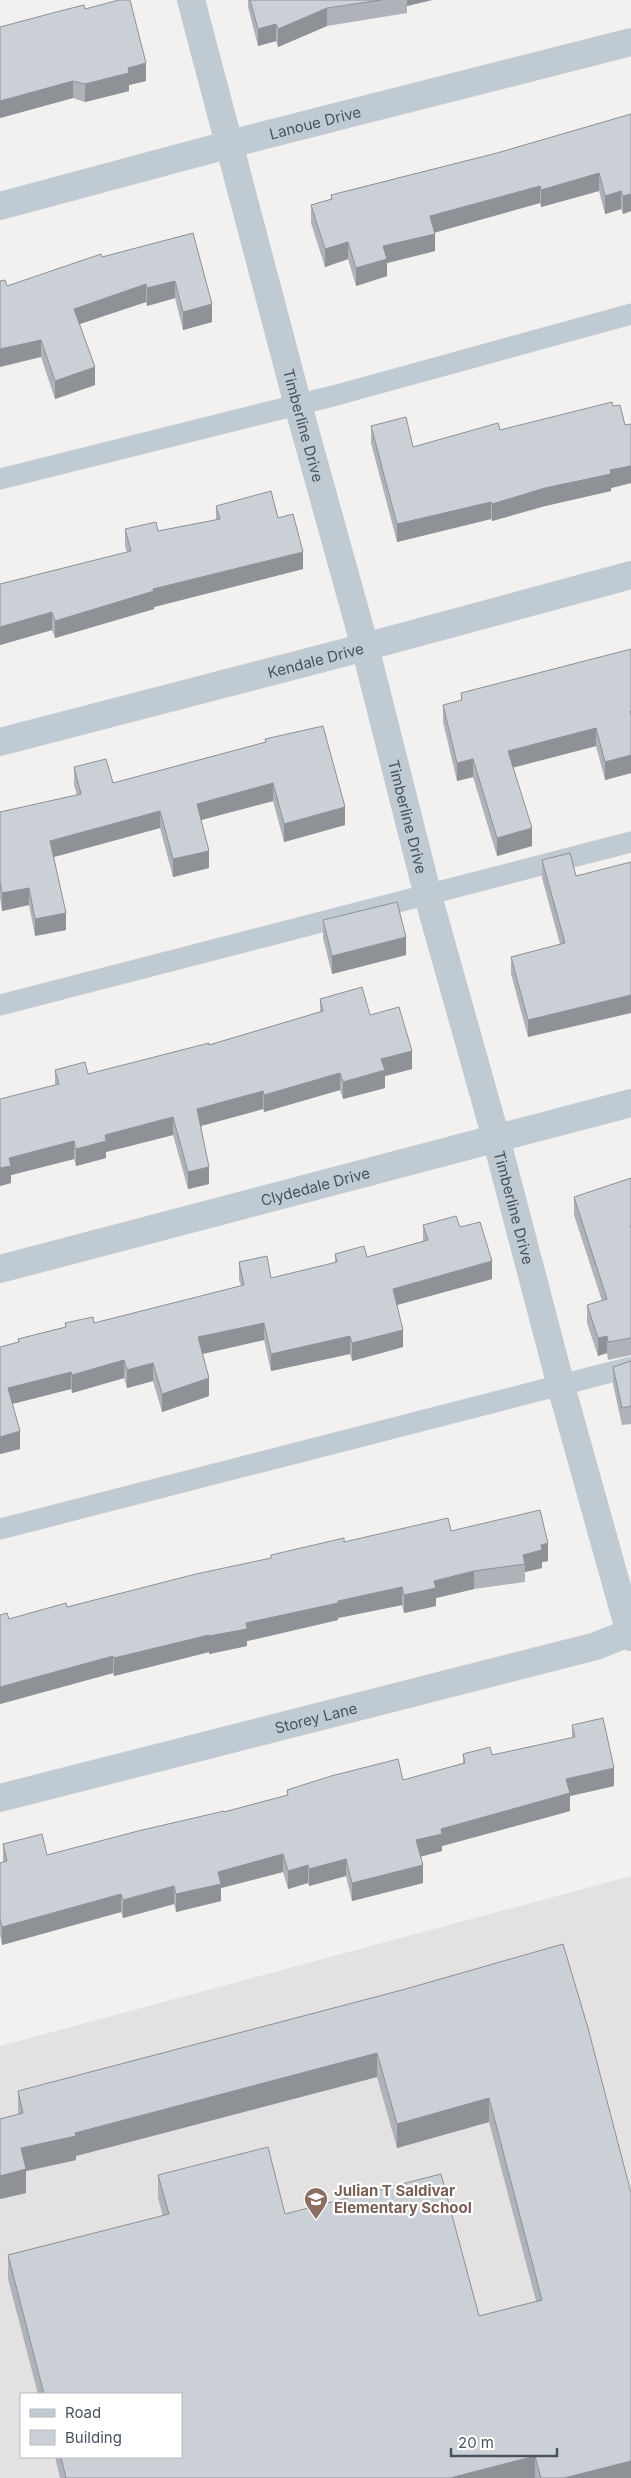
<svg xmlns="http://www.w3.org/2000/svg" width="631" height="2478" viewBox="0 0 631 2478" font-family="Inter,sans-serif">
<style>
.education{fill:#e4e1e2;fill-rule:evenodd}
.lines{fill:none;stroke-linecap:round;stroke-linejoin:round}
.service{stroke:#bfcad3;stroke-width:21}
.minor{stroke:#bfcad3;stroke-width:28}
.tertiary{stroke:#bfcad3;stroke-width:28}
.wall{fill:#afb2b8}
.shaded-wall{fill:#8e9196}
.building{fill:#cbcfd6;stroke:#8e9196}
.labels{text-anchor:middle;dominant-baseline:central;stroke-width:4.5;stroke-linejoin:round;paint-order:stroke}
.street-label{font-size:15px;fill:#465360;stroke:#fff}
.education-label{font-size:15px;font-weight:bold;fill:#785e54;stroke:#fff;text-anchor:start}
</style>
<rect width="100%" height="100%" fill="#f3f0f0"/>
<!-- education -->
<path class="education" d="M631 1876V2478H0V2046ZM21 2394H181V2457H21Z"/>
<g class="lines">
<!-- service -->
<g class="service">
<polyline points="0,479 333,396 631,314"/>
<polyline points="0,1005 631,842"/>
<polyline points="0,1529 631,1367"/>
</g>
<!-- minor -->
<g class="minor">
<path id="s1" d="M0 206 261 136 631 42"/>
<path id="s2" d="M0 742 335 655 631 575"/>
<path id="s3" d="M0 1269 631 1103"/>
<path id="s4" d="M0 1798 596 1646 631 1632"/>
</g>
<!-- tertiary -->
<path class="tertiary" id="s5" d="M191 0 298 405 365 647 428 896 496 1138 561 1386 631 1637"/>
</g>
<!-- wall -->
<g class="wall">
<polygon points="248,0 432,0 407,6 407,13 327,26 278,47 276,41 258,46 248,7"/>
<polygon points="85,9 146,81 129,85 129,91 85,102 73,98 0,118 0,27"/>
<polygon points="631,114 631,211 623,214 621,209 605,214 599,191 541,207 540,203 434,232 435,251 387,263 387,276 356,286 348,259 325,267 311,223 311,205 331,199 331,195 497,153"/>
<polygon points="193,233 212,322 183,330 175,298 147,306 146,302 79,324 95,385 55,399 41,357 7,286 102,257"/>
<polygon points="613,406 625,425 631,424 631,483 611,488 611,491 545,506 492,521 491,519 397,542 371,443 371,426 413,447 500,430"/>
<polygon points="216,506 278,518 303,569 154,607 154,609 55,638 52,630 0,645 0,584 127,552 125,547 125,529 158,531 216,520"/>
<polygon points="631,649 631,773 605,780 596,746 513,767 532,846 497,856 473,777 457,781 443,722 443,705 461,701 461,693"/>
<polygon points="265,739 345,825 284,842 273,801 201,820 209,868 173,877 160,828 54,857 66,930 35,936 29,905 2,911 0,898 0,812 77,795 74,785 74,767 113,783 265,742"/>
<polygon points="542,860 576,876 631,862 528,1037 511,974 511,957 560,944 542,878"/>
<polygon points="323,920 406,955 332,974 323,938"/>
<polygon points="320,999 370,1015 412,1069 385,1076 385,1088 343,1099 340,1090 264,1112 263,1109 201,1126 209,1184 188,1189 173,1135 106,1152 106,1158 76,1166 74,1159 11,1175 11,1183 0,1186 55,1085 55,1070 88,1074 209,1045 320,1012"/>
<polygon points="631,1178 631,1355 608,1360 607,1353 598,1356 587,1323 587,1305 602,1301 574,1215 574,1197"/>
<polygon points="423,1225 460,1227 492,1279 397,1305 403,1347 352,1361 350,1354 271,1371 264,1340 202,1354 209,1396 162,1412 153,1381 127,1388 124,1378 72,1393 71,1389 12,1404 20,1449 0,1454 0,1347 18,1342 18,1339 65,1327 65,1323 94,1323 241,1286 239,1280 239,1262 271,1278 335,1263 335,1254 367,1257 423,1241"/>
<polygon points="631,1361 631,1424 622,1425 613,1384 613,1367"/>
<polygon points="451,1531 548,1561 542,1562 542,1568 525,1572 525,1582 474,1589 436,1598 436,1606 404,1613 402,1605 338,1618 338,1620 247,1641 247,1646 209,1654 209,1652 114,1676 113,1673 0,1704 0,1615 9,1619 67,1607 271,1558 271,1555 344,1542"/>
<polygon points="572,1725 614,1786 570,1796 570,1811 442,1846 442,1851 421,1856 423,1883 352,1901 346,1876 309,1886 308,1883 288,1889 283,1872 221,1888 221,1901 176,1912 174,1904 123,1918 121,1912 2,1945 0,1935 0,1863 3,1863 3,1844 47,1855 224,1812 287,1795 287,1790 403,1780 463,1763 463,1754 492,1755 572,1738"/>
<polygon points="563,1944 631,2478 60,2478 55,2457 181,2457 181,2394 38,2394 8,2279 8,2255 163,2216 158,2198 158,2175 285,2214 479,2316 536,2301 489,2122 397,2148 377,2077 76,2156 76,2160 26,2171 26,2193 0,2199 0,2119 18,2115 18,2091 402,1990"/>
</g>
<!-- shaded-wall -->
<g class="shaded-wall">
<polygon points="407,0 432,0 407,6"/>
<polygon points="327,8 327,26 278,47 278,29"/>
<polygon points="276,24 276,41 258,46 258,29"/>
<polygon points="146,63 146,81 129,85 129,91 85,102 85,84 128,68"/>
<polygon points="73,81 73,98 0,118 0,101"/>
<polygon points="599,173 599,191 541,207 541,190"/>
<polygon points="540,186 540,203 430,234 430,216"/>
<polygon points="621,191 621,209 605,214 605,196"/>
<polygon points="631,194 631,211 623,214 623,196"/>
<polygon points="435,234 435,251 387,263 387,276 356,286 356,268 383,246"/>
<polygon points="348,242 348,259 325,267 325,249"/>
<polygon points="175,281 175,298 147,306 147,288"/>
<polygon points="146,284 146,302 74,326 74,309"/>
<polygon points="212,304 212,322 183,330 183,312"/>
<polygon points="41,340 41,357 0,367 0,349"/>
<polygon points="95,367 95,385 55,399 55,381"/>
<polygon points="631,466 631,483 611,488 611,491 545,506 492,521 492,504 545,488 610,470"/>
<polygon points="491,502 491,519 397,542 397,524"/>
<polygon points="303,552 303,569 154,607 154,609 55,638 55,621 153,589"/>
<polygon points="52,612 52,630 0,645 0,627"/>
<polygon points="596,728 596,746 508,769 508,751"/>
<polygon points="631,755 631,773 605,780 605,762"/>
<polygon points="473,759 473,777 457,781 457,763"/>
<polygon points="273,783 273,801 197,821 197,804"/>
<polygon points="345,807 345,825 284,842 284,824"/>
<polygon points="160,811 160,828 50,858 50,841"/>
<polygon points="532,828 532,846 497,856 497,838"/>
<polygon points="209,851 209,868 173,877 173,859"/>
<polygon points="29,888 29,905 2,911 2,893"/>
<polygon points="66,913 66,930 35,936 35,919"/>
<polygon points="406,937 406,955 332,974 332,956"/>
<polygon points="631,995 631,1013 528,1037 528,1020"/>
<polygon points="412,1051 412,1069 385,1076 385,1088 343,1099 343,1082 381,1059"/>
<polygon points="340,1073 340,1090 264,1112 264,1095"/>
<polygon points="263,1091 263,1109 197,1127 197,1109"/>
<polygon points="173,1117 173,1135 106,1152 106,1158 76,1166 76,1149 105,1135"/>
<polygon points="74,1141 74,1159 11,1175 11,1183 0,1186 0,1168 9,1158"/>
<polygon points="209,1167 209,1184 188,1189 188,1172"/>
<polygon points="492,1261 492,1279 393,1306 393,1289"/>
<polygon points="264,1323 264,1340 198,1355 198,1337"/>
<polygon points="403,1330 403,1347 352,1361 352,1343"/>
<polygon points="350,1336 350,1354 271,1371 271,1354"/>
<polygon points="607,1336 607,1353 598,1356 598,1338"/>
<polygon points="124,1360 124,1378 72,1393 72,1375"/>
<polygon points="153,1363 153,1381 127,1388 127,1370"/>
<polygon points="71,1372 71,1389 8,1405 8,1388"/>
<polygon points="209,1378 209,1396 162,1412 162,1394"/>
<polygon points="20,1431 20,1449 0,1454 0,1437"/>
<polygon points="548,1543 548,1561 542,1562 542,1568 525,1572 525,1564 523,1555 541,1545"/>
<polygon points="474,1571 474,1589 436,1598 436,1606 404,1613 404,1595 434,1581"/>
<polygon points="402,1587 402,1605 338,1618 338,1620 247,1641 247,1646 209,1654 209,1636 246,1623 338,1601"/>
<polygon points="209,1635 209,1652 114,1676 114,1658"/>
<polygon points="113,1656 113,1673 0,1704 0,1687"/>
<polygon points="614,1768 614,1786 570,1796 570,1811 442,1846 442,1851 416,1858 416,1840 441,1829 566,1779"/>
<polygon points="283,1854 283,1872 221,1888 221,1901 176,1912 176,1894 218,1872"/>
<polygon points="346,1859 346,1876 309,1886 309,1869"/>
<polygon points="308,1865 308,1883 288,1889 288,1871"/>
<polygon points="423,1865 423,1883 352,1901 352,1883"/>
<polygon points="174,1886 174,1904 123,1918 123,1900"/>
<polygon points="121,1894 121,1912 2,1945 2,1927"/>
<polygon points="377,2053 377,2077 76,2156 76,2160 26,2171 26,2193 0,2199 0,2176 21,2148 75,2133"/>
<polygon points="489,2098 489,2122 397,2148 397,2124"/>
<polygon points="535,2456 535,2478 450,2478"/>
<polygon points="631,2461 631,2478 564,2478"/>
</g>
<!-- building -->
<g class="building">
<polygon points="119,0 130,0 146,63 128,68 129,73 85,84 73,81 0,101 0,27 64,10 84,5 85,9"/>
<polygon points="250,0 381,0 327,8 278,29 276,24 258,29"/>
<polygon points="631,114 631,194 623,196 621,191 605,196 599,173 541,190 540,186 430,216 435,234 383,246 387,259 356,268 348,242 325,249 311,205 332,199 331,195 497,153"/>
<polygon points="193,233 212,304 183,312 175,281 147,288 146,284 74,309 95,367 55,381 41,340 0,349 0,281 5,280 7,286 101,254 102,257"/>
<polygon points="612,402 613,406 620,405 625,425 631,424 631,466 610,470 611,474 545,488 492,504 491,502 397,524 371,426 406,417 413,447 498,423 500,430"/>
<polygon points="271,491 278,518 293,514 303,552 153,589 154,591 55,621 52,612 0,627 0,584 131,551 125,529 156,522 158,531 220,519 216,506"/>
<polygon points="631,649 631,711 630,711 631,716 631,755 605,762 596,728 508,751 532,828 497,838 473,759 457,763 443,705 462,700 461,693"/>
<polygon points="323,726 345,807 284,824 273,783 197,804 209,851 173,859 160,811 50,841 66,913 35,919 29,888 2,893 0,881 0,812 81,794 74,767 106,759 113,783 266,742 265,739"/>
<polygon points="570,853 576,876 631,862 631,995 528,1020 511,957 565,943 542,860"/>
<polygon points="397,902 406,937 332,956 323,920"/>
<polygon points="362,987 370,1015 399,1007 412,1051 381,1059 385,1070 343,1082 340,1073 264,1095 263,1091 197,1109 209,1167 188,1172 173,1117 105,1135 106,1141 76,1149 74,1141 9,1158 11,1166 0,1168 0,1099 59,1084 55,1070 85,1062 88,1074 209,1043 209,1045 323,1011 320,999"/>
<polygon points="631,1178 631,1225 630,1226 631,1228 631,1338 608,1342 607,1336 598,1338 587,1305 607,1299 574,1197"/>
<polygon points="456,1216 460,1227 480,1222 492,1261 393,1289 403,1330 352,1343 350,1336 271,1354 264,1323 198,1337 209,1378 162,1394 153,1363 127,1370 124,1360 72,1375 71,1372 8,1388 20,1431 0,1437 0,1347 19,1342 18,1339 66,1327 65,1323 93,1317 94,1323 244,1285 239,1262 267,1256 271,1278 337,1262 335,1254 364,1246 367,1257 428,1240 423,1225"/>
<polygon points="631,1361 631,1406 622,1408 613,1367"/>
<polygon points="540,1510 548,1543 541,1545 542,1550 523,1555 525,1564 474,1571 434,1581 436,1588 404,1595 402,1587 338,1601 338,1603 246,1623 247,1629 209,1636 209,1635 114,1658 113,1656 0,1687 0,1615 7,1613 9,1619 66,1603 67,1607 196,1574 271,1558 271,1555 344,1538 344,1542 448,1518 451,1531"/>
<polygon points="603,1718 614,1768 566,1779 570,1793 441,1829 442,1834 416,1840 423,1865 352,1883 346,1859 309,1869 308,1865 288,1871 283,1854 218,1872 221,1884 176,1894 174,1886 123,1900 121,1894 2,1927 0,1918 0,1863 7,1861 3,1844 42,1834 47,1855 138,1831 224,1811 224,1812 288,1795 287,1790 331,1776 398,1759 403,1780 465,1763 463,1754 490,1747 492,1755 575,1737 572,1725"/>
<polygon points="563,1944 588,2028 631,2193 631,2461 564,2478 541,2478 535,2456 450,2478 66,2478 61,2457 181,2457 181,2394 44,2394 8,2255 169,2214 158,2175 268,2147 285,2214 441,2174 479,2316 542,2300 489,2098 397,2124 377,2053 75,2133 76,2136 21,2148 26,2169 0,2176 0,2119 23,2113 18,2091 402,1990"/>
</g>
<!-- icons -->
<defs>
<g id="school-pin" transform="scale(1.25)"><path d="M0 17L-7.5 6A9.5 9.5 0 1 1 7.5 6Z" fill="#8d6e63" stroke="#fff"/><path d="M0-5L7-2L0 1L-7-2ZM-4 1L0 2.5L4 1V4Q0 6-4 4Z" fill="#fff"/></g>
</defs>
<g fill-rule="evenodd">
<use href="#school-pin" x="316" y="2199"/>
</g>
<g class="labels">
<!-- street labels -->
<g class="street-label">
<text stroke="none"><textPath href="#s1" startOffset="326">Lanoue Drive</textPath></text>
<text stroke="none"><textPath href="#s5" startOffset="440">Timberline Drive</textPath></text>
<text stroke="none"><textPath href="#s2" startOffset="326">Kendale Drive</textPath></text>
<text stroke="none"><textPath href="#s5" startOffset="845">Timberline Drive</textPath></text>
<text stroke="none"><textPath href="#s3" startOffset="326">Clydedale Drive</textPath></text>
<text stroke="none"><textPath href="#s5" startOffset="1250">Timberline Drive</textPath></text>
<text stroke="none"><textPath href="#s4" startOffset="326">Storey Lane</textPath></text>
</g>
<!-- education labels -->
<g class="education-label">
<text x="334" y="2190">Julian T Saldivar<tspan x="334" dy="17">Elementary School</tspan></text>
</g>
</g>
<!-- legend -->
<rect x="20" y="2393" width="162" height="65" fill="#ffffff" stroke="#b5babf"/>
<rect x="30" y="2409" width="25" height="8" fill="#bfcad3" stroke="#b5babf"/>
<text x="65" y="2418" font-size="15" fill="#465360">Road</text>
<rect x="30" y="2430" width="25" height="15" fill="#cbcfd6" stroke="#b5babf"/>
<text x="65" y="2443" font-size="15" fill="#465360">Building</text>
<!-- scale -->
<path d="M451 2448v8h106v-8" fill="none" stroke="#465360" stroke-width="2.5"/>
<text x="458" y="2448" font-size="15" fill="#465360" stroke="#ffffff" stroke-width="4" paint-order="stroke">20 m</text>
</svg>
